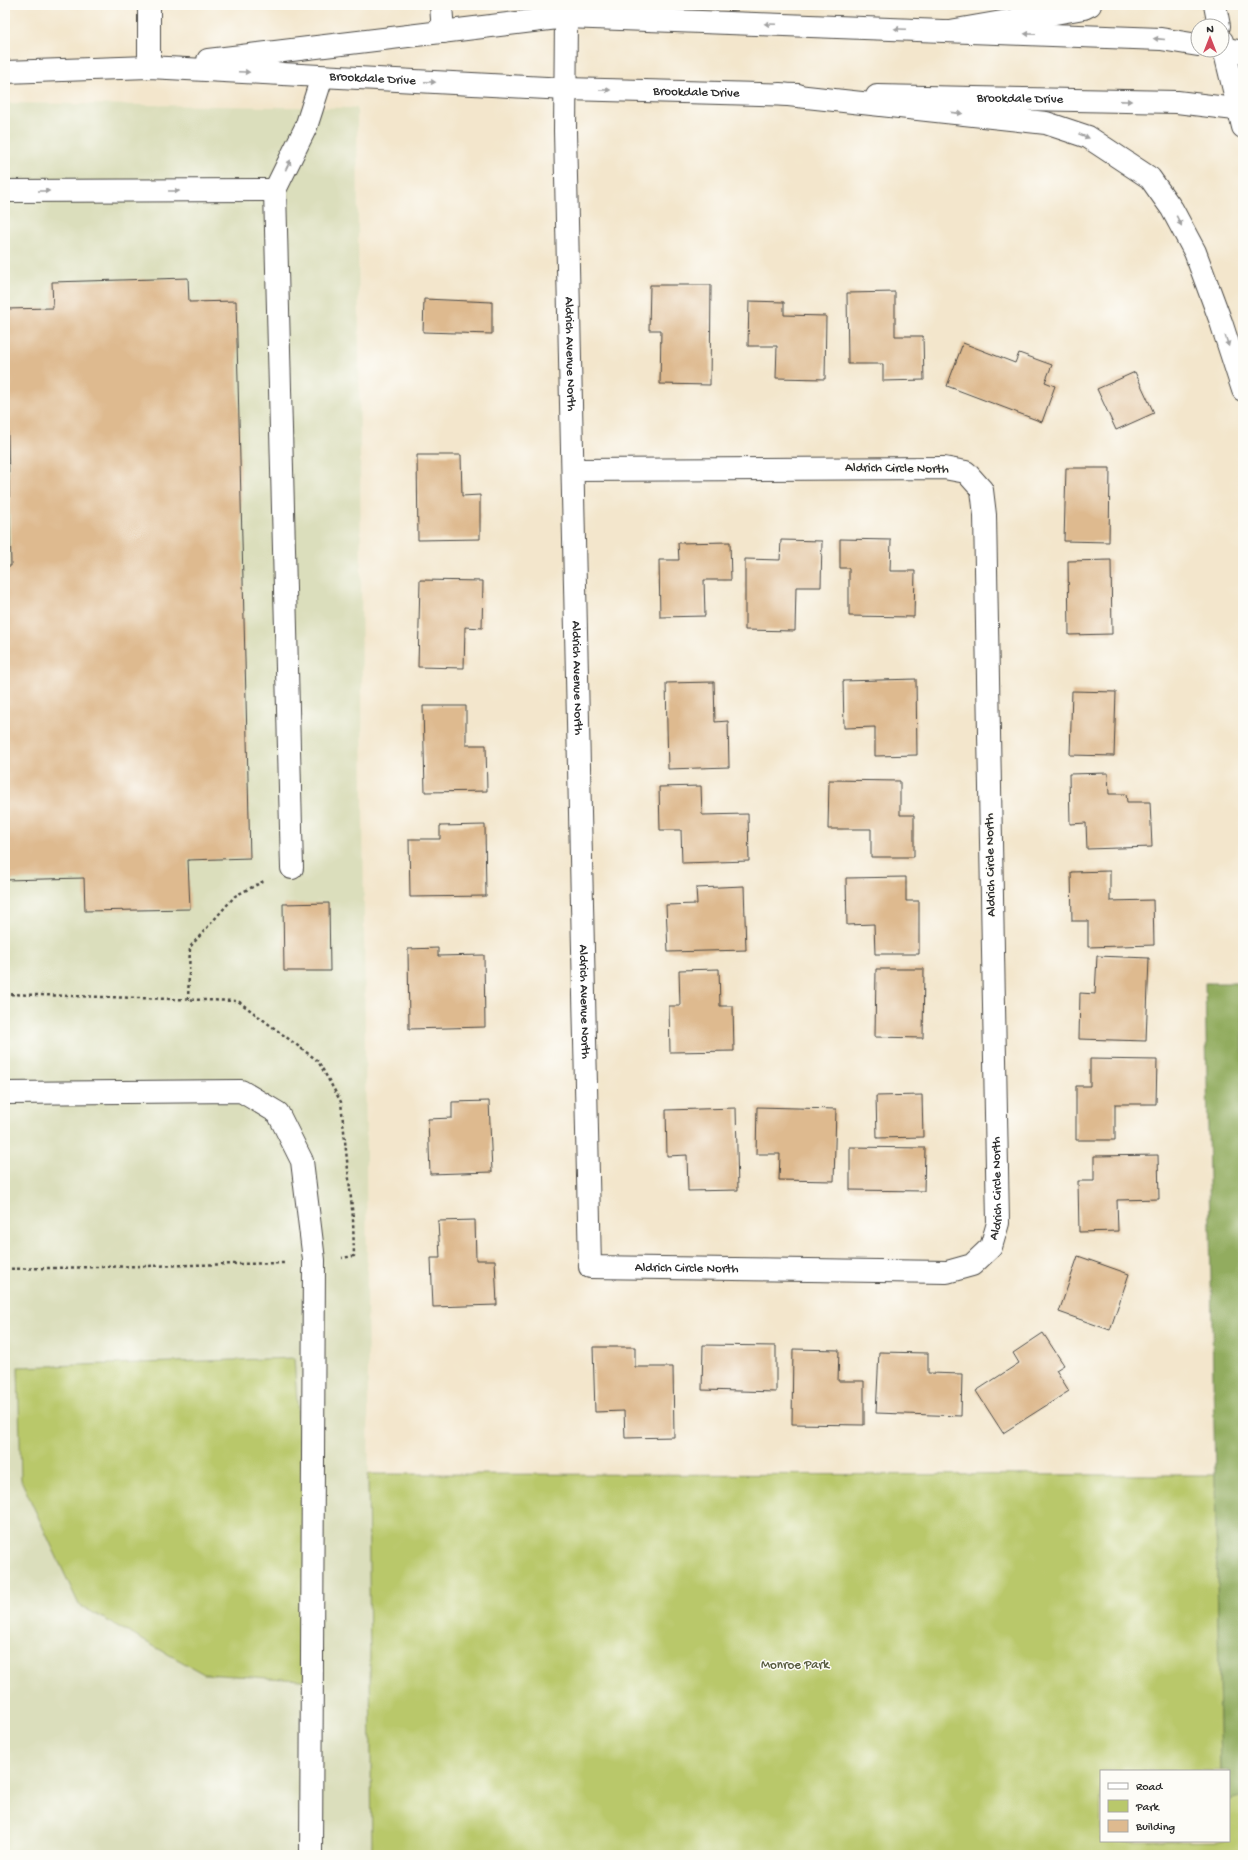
<svg xmlns="http://www.w3.org/2000/svg" width="1248" height="1860" viewBox="0 0 1248 1860" font-family="'Gochi Hand',sans-serif">
<style>
.built{fill:#dbdebc}
.green{fill:#b9c86b;stroke:#727a4b}
.forest{fill:#92ac5f;stroke:#5e6c45}
.building{fill:#deba8f}
.lines{fill:none;stroke-linecap:round;stroke-linejoin:round}
.minor-casing{stroke:#494743;stroke-width:24}
.highway-casing{stroke:#494743;stroke-width:24}
.path{stroke:#494743;stroke-width:2.5;stroke-dasharray:3 3;stroke-linecap:butt}
.minor{stroke:#fff;stroke-width:22}
.highway{stroke:#fff;stroke-width:22}
.oneway{fill:#a0a0a0}
.labels{text-anchor:middle;dominant-baseline:central;stroke-width:3;stroke-linejoin:round;paint-order:stroke}
.street-label{font-size:13px;fill:#2b2b2b;stroke:#fdfcf7}
.park-label{font-size:13px;fill:#565a3e;stroke:#fdfcf7}
</style>
<rect width="100%" height="100%" fill="#fdfcf7"/>
<filter id="ink" filterUnits="userSpaceOnUse"><feTurbulence type="fractalNoise" baseFrequency=".025" numOctaves="2"/><feDisplacementMap in="SourceGraphic" scale="8" xChannelSelector="R" yChannelSelector="G"/><feConvolveMatrix kernelMatrix="1 2 1 2 8 2 1 2 1" color-interpolation-filters="sRGB"/></filter>
<filter id="wash" filterUnits="userSpaceOnUse"><feTurbulence type="fractalNoise" baseFrequency=".012" numOctaves="4" result="noise"/><feDisplacementMap in="SourceGraphic" scale="16" xChannelSelector="R" yChannelSelector="G"/><feGaussianBlur stdDeviation="0.9" result="paint"/><feColorMatrix in="noise" values="0 0 0 0 0 0 0 0 0 0 0 0 0 0 0 0 0 1.4 0 .05"/><feComposite in="paint" operator="in"/></filter>
<g filter="url(#wash)">
<rect width="100%" height="100%" fill="#f3e6cc"/>
<!-- built -->
<polygon class="built" points="5,103 357,108 372,1855 5,1855"/>
<!-- green -->
<g class="green">
<polygon points="294,1358 317,1681 204,1674 79,1605 21,1480 18,1367"/>
<polygon points="368,1474 1215,1475 1221,1771 1101,1771 1101,1841 1229,1841 1229,1801 1243,1797 1243,1855 372,1855"/>
</g>
<!-- forest -->
<polygon class="forest" points="1205,983 1243,983 1243,1797 1229,1801 1229,1771 1221,1771"/>
<g id="blocks">
<!-- building -->
<g class="building">
<polygon points="188,278 189,302 236,301 250,858 188,860 190,909 85,911 84,878 5,880 5,566 11,566 5,309 53,308 52,282"/>
<polygon points="650,285 711,285 710,385 660,384 661,330 649,330"/>
<polygon points="895,292 895,336 923,336 924,380 883,381 883,364 848,364 847,293"/>
<polygon points="424,299 492,302 492,334 423,332"/>
<polygon points="749,301 784,302 784,315 826,316 825,379 776,378 777,346 748,346"/>
<polygon points="963,343 1015,363 1019,353 1052,365 1045,382 1055,386 1042,422 947,386"/>
<polygon points="1135,372 1154,413 1116,430 1097,389"/>
<polygon points="417,455 461,455 462,496 480,495 480,539 418,540"/>
<polygon points="1066,468 1110,468 1109,542 1064,541"/>
<polygon points="840,539 891,540 890,571 915,571 914,617 849,616 849,568 840,568"/>
<polygon points="781,540 822,541 821,587 796,587 795,631 745,630 745,559 780,560"/>
<polygon points="730,542 731,580 704,580 705,616 660,617 659,560 679,560 678,543"/>
<polygon points="1111,560 1112,634 1069,635 1068,561"/>
<polygon points="420,580 483,581 482,628 465,627 464,668 418,667"/>
<polygon points="916,679 917,755 875,756 875,727 844,728 843,681"/>
<polygon points="714,682 715,722 728,721 729,767 668,769 666,683"/>
<polygon points="1072,691 1116,692 1114,756 1070,755"/>
<polygon points="423,706 466,706 466,745 486,745 487,791 425,792"/>
<polygon points="1108,773 1109,794 1126,794 1127,802 1150,802 1152,847 1087,849 1086,823 1070,824 1069,774"/>
<polygon points="829,780 900,781 900,815 914,815 914,857 871,857 871,829 828,829"/>
<polygon points="701,786 702,815 748,814 749,861 682,863 681,830 660,830 659,787"/>
<polygon points="485,825 486,896 410,897 409,839 440,839 440,826"/>
<polygon points="1110,871 1110,901 1153,900 1154,945 1088,947 1088,921 1072,921 1071,872"/>
<polygon points="906,877 906,901 919,901 919,954 875,954 874,924 847,925 846,878"/>
<polygon points="744,886 746,950 668,952 666,905 697,904 696,888"/>
<polygon points="329,903 330,971 284,971 283,904"/>
<polygon points="438,948 438,956 484,955 485,1027 409,1029 408,949"/>
<polygon points="1097,956 1149,958 1146,1041 1079,1039 1080,993 1095,994"/>
<polygon points="719,969 720,1006 733,1006 734,1051 670,1052 669,1006 680,1006 679,970"/>
<polygon points="876,969 924,969 923,1038 875,1037"/>
<polygon points="1090,1059 1157,1060 1156,1104 1115,1104 1115,1140 1076,1140 1076,1086 1090,1086"/>
<polygon points="922,1095 923,1137 877,1138 876,1096"/>
<polygon points="489,1101 492,1172 430,1174 428,1119 452,1118 452,1102"/>
<polygon points="757,1107 836,1109 834,1181 779,1180 780,1154 756,1154"/>
<polygon points="736,1108 738,1190 688,1191 687,1155 667,1156 666,1110"/>
<polygon points="850,1147 925,1148 924,1191 850,1190"/>
<polygon points="1158,1155 1159,1199 1117,1200 1118,1231 1079,1232 1078,1181 1094,1181 1094,1156"/>
<polygon points="475,1220 476,1260 495,1260 497,1305 433,1307 431,1258 440,1258 438,1221"/>
<polygon points="1078,1256 1129,1274 1110,1330 1059,1312"/>
<polygon points="1043,1333 1064,1365 1056,1370 1069,1391 1003,1433 976,1391 1019,1363 1013,1353"/>
<polygon points="703,1345 776,1346 776,1392 702,1390"/>
<polygon points="593,1347 635,1347 635,1367 673,1367 674,1437 625,1438 624,1411 595,1412"/>
<polygon points="793,1349 839,1350 838,1381 864,1381 864,1425 792,1424"/>
<polygon points="879,1352 928,1353 928,1373 962,1374 961,1416 876,1413"/>
</g>
</g>
</g>
<g filter="url(#ink)">
<use href="#blocks" fill-opacity="0" stroke="#494743" stroke-width="1"/>
<g class="lines">
<!-- minor casing -->
<g class="minor-casing">
<g id="minor">
<polyline points="149,5 149,67"/>
<polyline points="441,5 443,32"/>
<path id="s1" d="M566 17 565 131 590 1267 947 1272 972 1265 991 1247 998 1223 985 515 982 490 966 472 944 468 573 470"/>
<polyline points="1222,48 1243,52"/>
<polyline points="208,60 566,17 1161,39 1198,45"/>
<path id="s2" d="M5 72 149 67 566 89 798 95"/>
<path id="s3" d="M877 96 1177 102 1243 110"/>
<polyline points="275,190 292,868"/>
<polyline points="5,191 275,190 306,127 322,77"/>
<polyline points="5,1093 241,1091 278,1113 302,1161 314,1260 311,1855"/>
</g>
</g>
<!-- highway casing -->
<g class="highway-casing">
<g id="highway">
<polyline points="1215,5 1219,26"/>
<polyline points="950,31 1084,8 1090,5"/>
<polyline points="1222,41 1243,127"/>
<polyline points="779,94 1046,123 1088,137 1150,178 1172,209 1195,252 1221,322 1243,390"/>
</g>
</g>
<!-- path -->
<g class="path">
<polyline points="5,994 238,1001 318,1061 341,1102 353,1218 354,1256 342,1258"/>
<polyline points="188,1000 190,947 235,896 266,880"/>
<polyline points="5,1269 284,1263"/>
</g>
<!-- minor -->
<use href="#minor" class="minor"/>
<!-- highway -->
<use href="#highway" class="highway"/>
</g>
<!-- one-way arrows -->
<defs><path id="oneway-solid" d="M-6-.8H1V-3.2L6.5 0L1 3.2V.8H-6Z"/></defs>
<g class="oneway">
<use href="#oneway-solid" transform="translate(770 24) rotate(-178)"/>
<use href="#oneway-solid" transform="translate(900 29) rotate(-178)"/>
<use href="#oneway-solid" transform="translate(1030 34) rotate(-178)"/>
<use href="#oneway-solid" transform="translate(1159 39) rotate(-175)"/>
<use href="#oneway-solid" transform="translate(244 72) rotate(3)"/>
<use href="#oneway-solid" transform="translate(430 82) rotate(3)"/>
<use href="#oneway-solid" transform="translate(605 90) rotate(1)"/>
<use href="#oneway-solid" transform="translate(1126 101) rotate(1)"/>
<use href="#oneway-solid" transform="translate(957 113) rotate(6)"/>
<use href="#oneway-solid" transform="translate(1084 136) rotate(22)"/>
<use href="#oneway-solid" transform="translate(288 165) rotate(-64)"/>
<use href="#oneway-solid" transform="translate(44 191)"/>
<use href="#oneway-solid" transform="translate(174 191)"/>
<use href="#oneway-solid" transform="translate(1179 221) rotate(63)"/>
<use href="#oneway-solid" transform="translate(1227 341) rotate(72)"/>
</g>
</g>
<g class="labels">
<!-- street labels -->
<g class="street-label">
<text stroke="none"><textPath href="#s2" startOffset="368">Brookdale Drive</textPath></text>
<text stroke="none"><textPath href="#s2" startOffset="692">Brookdale Drive</textPath></text>
<text stroke="none"><textPath href="#s3" startOffset="143">Brookdale Drive</textPath></text>
<text stroke="none"><textPath href="#s1" startOffset="337">Aldrich Avenue North</textPath></text>
<text transform="translate(897 469) rotate(1)">Aldrich Circle North</text>
<text stroke="none"><textPath href="#s1" startOffset="661">Aldrich Avenue North</textPath></text>
<text transform="translate(991 865) rotate(-91)">Aldrich Circle North</text>
<text stroke="none"><textPath href="#s1" startOffset="985">Aldrich Avenue North</textPath></text>
<text stroke="none"><textPath href="#s1" startOffset="1719">Aldrich Circle North</textPath></text>
<text stroke="none"><textPath href="#s1" startOffset="1347">Aldrich Circle North</textPath></text>
</g>
<!-- park labels -->
<g class="park-label">
<text x="795" y="1665">Monroe Park</text>
</g>
</g>
<!-- margin -->
<rect width="1248" height="1860" fill="none" stroke="#fdfcf7" stroke-width="20"/>
<!-- legend -->
<rect x="1100" y="1770" width="130" height="72" fill="#fdfcf7" stroke="#a9a8a5"/>
<rect x="1108" y="1783" width="20" height="6" fill="#ffffff" stroke="#a9a8a5"/>
<text x="1136" y="1790" font-size="12" fill="#2b2b2b">Road</text>
<rect x="1108" y="1800" width="20" height="12" fill="#b9c86b" stroke="#a9a8a5"/>
<text x="1136" y="1810" font-size="12" fill="#2b2b2b">Park</text>
<rect x="1108" y="1820" width="20" height="12" fill="#deba8f" stroke="#a9a8a5"/>
<text x="1136" y="1830" font-size="12" fill="#2b2b2b">Building</text>
<!-- north arrow -->
<g transform="translate(1210 38)"><circle r="19" fill="#fdfcf7" stroke="#a9a8a5"/>
<path d="M0-3L7 15L0 10L-7 15Z" fill="#d1495b"/>
<text y="-6" font-size="11" font-weight="bold" text-anchor="middle" fill="#2b2b2b">N</text>
</g>
</svg>
